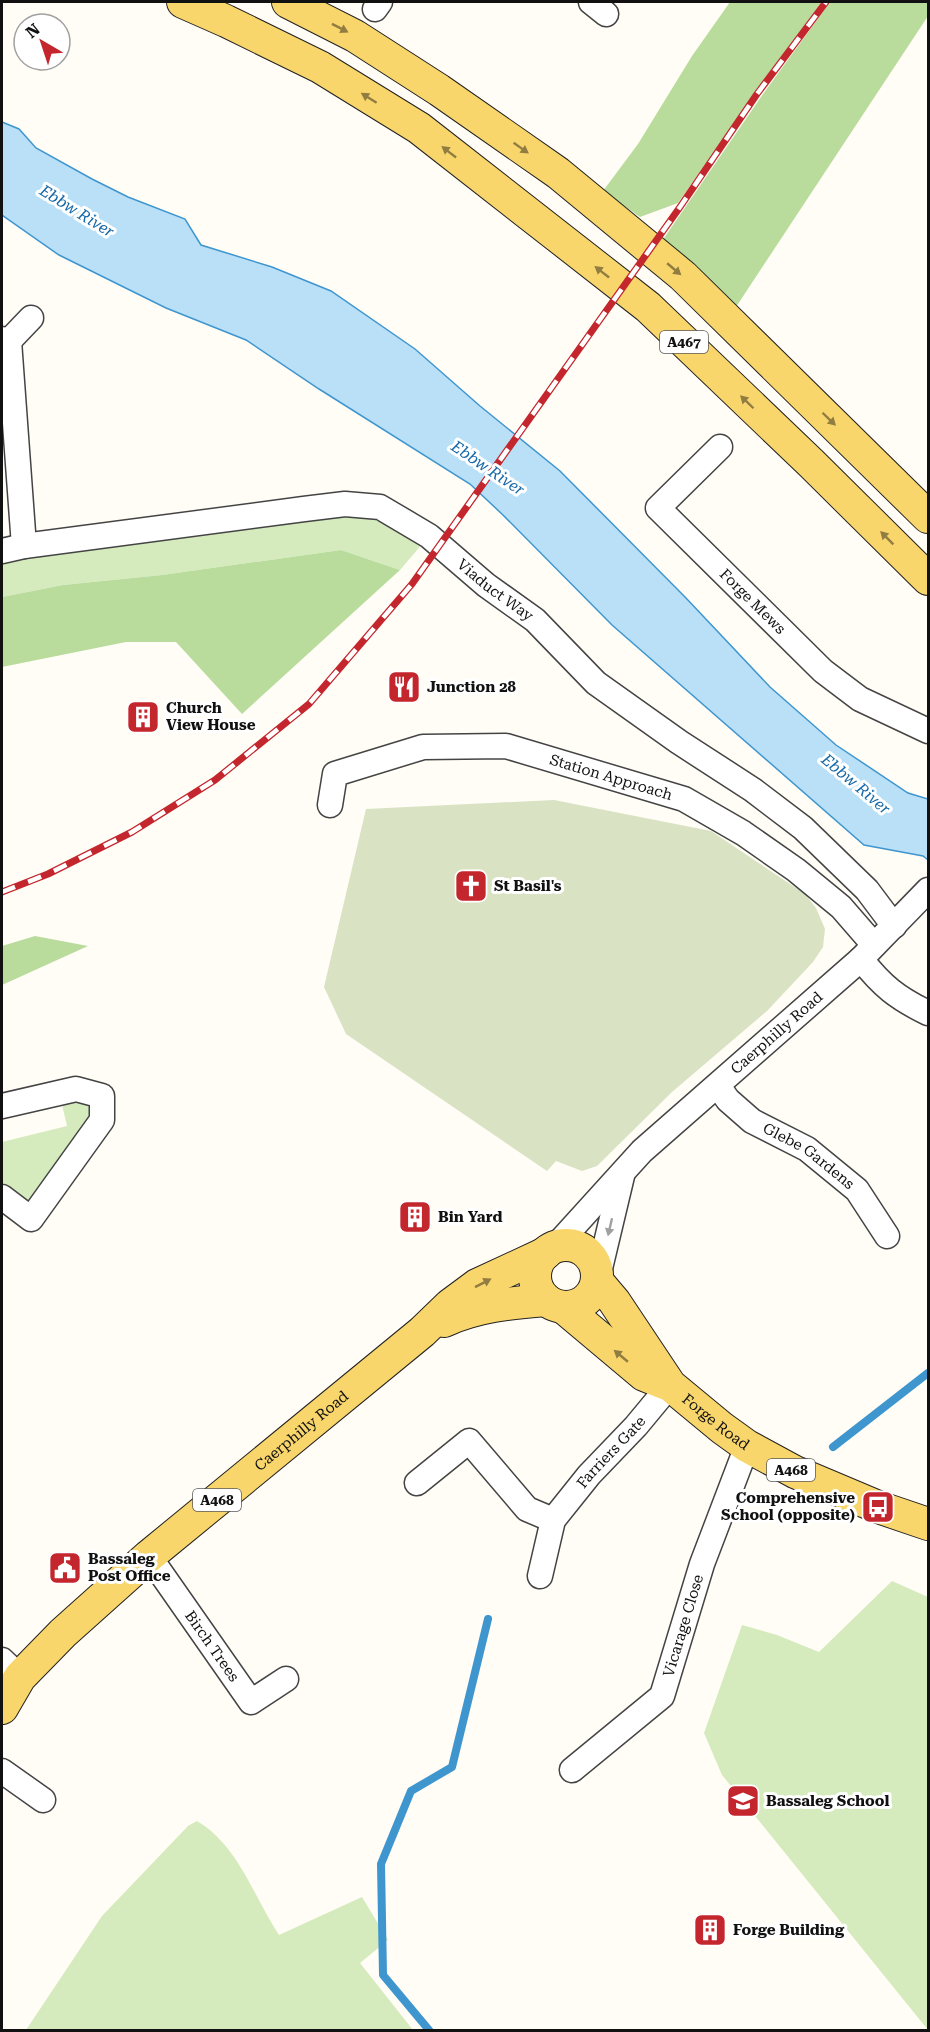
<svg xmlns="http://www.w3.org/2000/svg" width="930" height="2032" viewBox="0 0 930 2032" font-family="'Roboto Serif',serif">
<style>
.green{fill:#d5ebbd}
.forest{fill:#b9dc9c}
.cemetery{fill:#d9e3c4}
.water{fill:#b9e0f7;stroke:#3f96cf;stroke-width:1.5}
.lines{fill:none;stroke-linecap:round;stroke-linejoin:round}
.stream{stroke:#3f96cf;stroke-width:8}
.minor-casing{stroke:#444;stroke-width:27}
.major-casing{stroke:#222;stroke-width:34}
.minor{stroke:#fff;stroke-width:24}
.major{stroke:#f9d66b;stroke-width:32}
.rail-casing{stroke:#c4262e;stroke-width:7}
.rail{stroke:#fff;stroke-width:4.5;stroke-dasharray:14;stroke-linecap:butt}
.oneway{fill:#917d42}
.oneway2{fill:#a0a0a0}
.labels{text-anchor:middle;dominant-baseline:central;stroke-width:6;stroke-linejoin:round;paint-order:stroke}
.shield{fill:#fff;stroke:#585858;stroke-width:1.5}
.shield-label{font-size:14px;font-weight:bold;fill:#111}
.street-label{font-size:15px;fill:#111;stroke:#fff}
.poi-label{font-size:15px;font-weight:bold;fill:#111;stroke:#fff;text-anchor:start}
.water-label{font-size:16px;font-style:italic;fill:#1768a6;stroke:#fff}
</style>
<rect width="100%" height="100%" fill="#fffdf5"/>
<!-- green -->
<g class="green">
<polygon points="345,504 429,536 400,570 341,550 162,575 63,585 2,597 2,551"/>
<polygon points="59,1092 102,1096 102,1120 31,1219 2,1197 2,1142 67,1126"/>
<polygon points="892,1581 928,1597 928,2030 722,1775 704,1733 742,1625 777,1635 819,1652"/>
<path d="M197 1821C238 1845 254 1897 279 1935L362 1897 388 1940 360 1963 413 2030H26L102 1916 188 1826Z"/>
</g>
<!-- forest -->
<g class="forest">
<polygon points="730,2 824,2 756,92 678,203 640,217 603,191 638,144 692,56"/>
<polygon points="830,2 928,2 928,16 734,310 662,241 761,97"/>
<polygon points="341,550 400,570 242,714 176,642 126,642 2,667 2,597 63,585 162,575"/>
<polygon points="35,936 88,946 2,985 2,946"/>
</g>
<!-- cemetery -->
<polygon class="cemetery" points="554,800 711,831 805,894 816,908 825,929 823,947 813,962 767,1011 672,1092 597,1166 582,1171 556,1161 547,1171 346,1034 324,987 366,809"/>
<!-- water -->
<polygon class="water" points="2,122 19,129 36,148 92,179 128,197 185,219 201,245 272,267 331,291 415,349 480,406 560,471 686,598 770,687 836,745 908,793 928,799 928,860 923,856 864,845 612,625 503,515 470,484 319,389 246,340 166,308 59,255 2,215"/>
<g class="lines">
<!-- stream -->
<g class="stream">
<polyline points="833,1447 928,1373"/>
<polyline points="429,2030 383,1975 381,1864 411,1791 452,1767 488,1619"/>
</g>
<!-- minor casing -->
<g class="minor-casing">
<g id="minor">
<polyline points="591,2 606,14"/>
<polyline points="375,9 380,2"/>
<polyline points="2,339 9,341 24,546"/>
<polyline points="9,341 31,318"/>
<path id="s1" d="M720 447 658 508 823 671 860 699 928 731"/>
<path id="s2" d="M2 551 24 546 304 509 345 504 380 507 429 536 486 585 535 620 596 683 679 742 753 790 803 828 867 890 894 926"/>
<path id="s3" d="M330 805 335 774 423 747 506 746 684 799 743 833 796 870 841 907 874 945"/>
<path d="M861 959C882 986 897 998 928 1013"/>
<path id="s4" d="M718 1086 728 1100 752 1121 807 1149 857 1190 887 1236"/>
<polyline points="2,1106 76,1089 102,1096 102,1120 31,1219 2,1197"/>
<path id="s5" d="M554 1248 642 1151 861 959 928 890"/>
<polyline points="597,1281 622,1176"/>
<polyline points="417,1483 469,1441 527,1509 553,1520"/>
<path id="s6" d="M149 1556 251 1702 286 1679"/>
<path id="s7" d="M540 1576 553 1520 589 1475 636 1426 670 1385"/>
<polyline points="2,1660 20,1677"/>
<path id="s8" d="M572 1770 662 1696 702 1564 747 1446"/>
<polyline points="2,1771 43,1800"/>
</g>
</g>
<!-- major casing -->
<g class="major-casing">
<g id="major">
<polyline points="183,2 226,21 320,67 419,128 648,307 811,463 928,579"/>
<polyline points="288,2 355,36 439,90 558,173 683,276 928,517"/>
<circle cx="566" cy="1276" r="31"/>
<path id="s9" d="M597 1281 614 1301 670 1385 722 1428 747 1446 795 1472 878 1507 928 1524"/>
<polyline points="563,1307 644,1375 664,1383"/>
<path d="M444 1321C476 1306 510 1303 546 1300"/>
<path id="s10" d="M2 1708 20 1677 63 1633 149 1556 422 1332 450 1305 477 1285 546 1253"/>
</g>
</g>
<!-- minor -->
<use href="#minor" class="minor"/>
<!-- major -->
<use href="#major" class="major"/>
<!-- rail casing -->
<g class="rail-casing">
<polyline id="rail" points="2,892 48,874 132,832 215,780 309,704 412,584 680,207 757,94 826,2"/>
</g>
<!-- rail -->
<use href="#rail" class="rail"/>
</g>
<!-- one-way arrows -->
<defs><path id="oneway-solid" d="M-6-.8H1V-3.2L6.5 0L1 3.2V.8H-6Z" transform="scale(1.5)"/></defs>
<g class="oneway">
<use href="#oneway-solid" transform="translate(340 28) rotate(27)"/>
<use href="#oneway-solid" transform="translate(369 98) rotate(-148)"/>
<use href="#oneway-solid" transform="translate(521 148) rotate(35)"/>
<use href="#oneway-solid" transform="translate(449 152) rotate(-142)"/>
<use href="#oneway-solid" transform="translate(674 269) rotate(40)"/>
<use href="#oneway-solid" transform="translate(602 272) rotate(-142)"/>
<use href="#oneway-solid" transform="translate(747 402) rotate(-136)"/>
<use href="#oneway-solid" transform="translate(829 419) rotate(44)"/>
<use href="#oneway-solid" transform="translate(887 538) rotate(-135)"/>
<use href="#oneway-solid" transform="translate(483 1283) rotate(-27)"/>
<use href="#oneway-solid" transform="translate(621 1356) rotate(-140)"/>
</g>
<use class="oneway2" href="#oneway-solid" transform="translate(610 1227) rotate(103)"/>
<!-- icons -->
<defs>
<g id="restaurant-square" transform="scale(1.725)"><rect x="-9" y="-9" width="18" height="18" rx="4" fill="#c4262e" stroke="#fff"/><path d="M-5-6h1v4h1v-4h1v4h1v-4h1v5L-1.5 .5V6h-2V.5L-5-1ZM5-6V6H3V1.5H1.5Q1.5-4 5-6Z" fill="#fff"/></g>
<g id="building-square" transform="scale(1.725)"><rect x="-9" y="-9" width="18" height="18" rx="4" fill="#c4262e" stroke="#fff"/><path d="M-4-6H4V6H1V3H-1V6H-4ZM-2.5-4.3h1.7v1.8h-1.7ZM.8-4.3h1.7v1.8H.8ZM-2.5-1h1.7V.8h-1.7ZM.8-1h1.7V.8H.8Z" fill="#fff"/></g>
<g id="church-square" transform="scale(1.725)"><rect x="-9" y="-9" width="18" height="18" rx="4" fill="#c4262e" stroke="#fff"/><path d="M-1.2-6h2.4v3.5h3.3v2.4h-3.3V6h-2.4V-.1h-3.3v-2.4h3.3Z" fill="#fff"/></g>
<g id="bus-square" transform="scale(1.725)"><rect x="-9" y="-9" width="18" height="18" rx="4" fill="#c4262e" stroke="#fff"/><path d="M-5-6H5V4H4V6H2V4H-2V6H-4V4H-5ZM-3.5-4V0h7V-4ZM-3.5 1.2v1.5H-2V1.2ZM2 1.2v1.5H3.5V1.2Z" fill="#fff"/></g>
<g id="civic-square" transform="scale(1.725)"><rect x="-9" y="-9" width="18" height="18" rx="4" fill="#c4262e" stroke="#fff"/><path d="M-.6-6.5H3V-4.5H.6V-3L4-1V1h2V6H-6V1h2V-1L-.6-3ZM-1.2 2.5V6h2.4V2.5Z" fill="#fff"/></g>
<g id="school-square" transform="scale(1.725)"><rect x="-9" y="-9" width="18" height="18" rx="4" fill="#c4262e" stroke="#fff"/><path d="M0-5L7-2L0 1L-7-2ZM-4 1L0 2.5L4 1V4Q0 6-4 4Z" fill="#fff"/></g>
</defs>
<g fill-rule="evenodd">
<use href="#restaurant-square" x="404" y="687"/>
<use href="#building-square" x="143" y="717"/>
<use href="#church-square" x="471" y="886"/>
<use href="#building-square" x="415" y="1217"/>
<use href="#bus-square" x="878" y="1507"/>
<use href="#civic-square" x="65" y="1568"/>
<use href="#school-square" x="743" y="1801"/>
<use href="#building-square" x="710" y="1930"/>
</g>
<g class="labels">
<!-- shield labels -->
<g class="shield">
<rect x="660" y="331" width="48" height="22" rx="4.5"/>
<rect x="767" y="1459" width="48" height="22" rx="4.5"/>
<rect x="193" y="1489" width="48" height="22" rx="4.5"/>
</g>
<g class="shield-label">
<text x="684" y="342">A467</text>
<text x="791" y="1470">A468</text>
<text x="217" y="1500">A468</text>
</g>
<!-- street labels -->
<g class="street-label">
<text stroke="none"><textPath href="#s2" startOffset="524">Viaduct Way</textPath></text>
<text stroke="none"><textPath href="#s1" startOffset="220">Forge Mews</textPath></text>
<text stroke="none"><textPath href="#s3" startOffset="316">Station Approach</textPath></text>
<text stroke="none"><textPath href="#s5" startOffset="310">Caerphilly Road</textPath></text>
<text stroke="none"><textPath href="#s4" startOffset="116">Glebe Gardens</textPath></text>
<text stroke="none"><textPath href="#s9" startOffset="186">Forge Road</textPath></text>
<text stroke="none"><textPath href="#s10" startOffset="410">Caerphilly Road</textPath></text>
<text stroke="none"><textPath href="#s7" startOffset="147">Farriers Gate</textPath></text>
<text stroke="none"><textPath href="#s8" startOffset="190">Vicarage Close</textPath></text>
<text stroke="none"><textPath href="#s6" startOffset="110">Birch Trees</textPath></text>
</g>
<!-- poi labels -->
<g class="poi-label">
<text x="427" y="687">Junction 28</text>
<text x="166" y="708">Church<tspan x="166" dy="17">View House</tspan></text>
<text x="494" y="886">St Basil's</text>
<text x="438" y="1217">Bin Yard</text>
<text x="855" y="1498" text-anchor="end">Comprehensive<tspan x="855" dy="17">School (opposite)</tspan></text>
<text x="88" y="1559">Bassaleg<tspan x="88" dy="17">Post Office</tspan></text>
<text x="766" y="1801">Bassaleg School</text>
<text x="733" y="1930">Forge Building</text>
</g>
<!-- water labels -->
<g class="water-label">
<text transform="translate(77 211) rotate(32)">Ebbw River</text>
<text transform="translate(488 468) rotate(34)">Ebbw River</text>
<text transform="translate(856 784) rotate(40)">Ebbw River</text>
</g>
</g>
<!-- border -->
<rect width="930" height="2032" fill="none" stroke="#111111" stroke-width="6"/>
<!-- north arrow -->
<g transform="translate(42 42) rotate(321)"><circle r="28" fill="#ffffff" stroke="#a0a0a0" stroke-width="1.5"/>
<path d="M0-4.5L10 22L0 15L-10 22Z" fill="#c4262e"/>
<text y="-9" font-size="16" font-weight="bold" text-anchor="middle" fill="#111111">N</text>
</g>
</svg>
